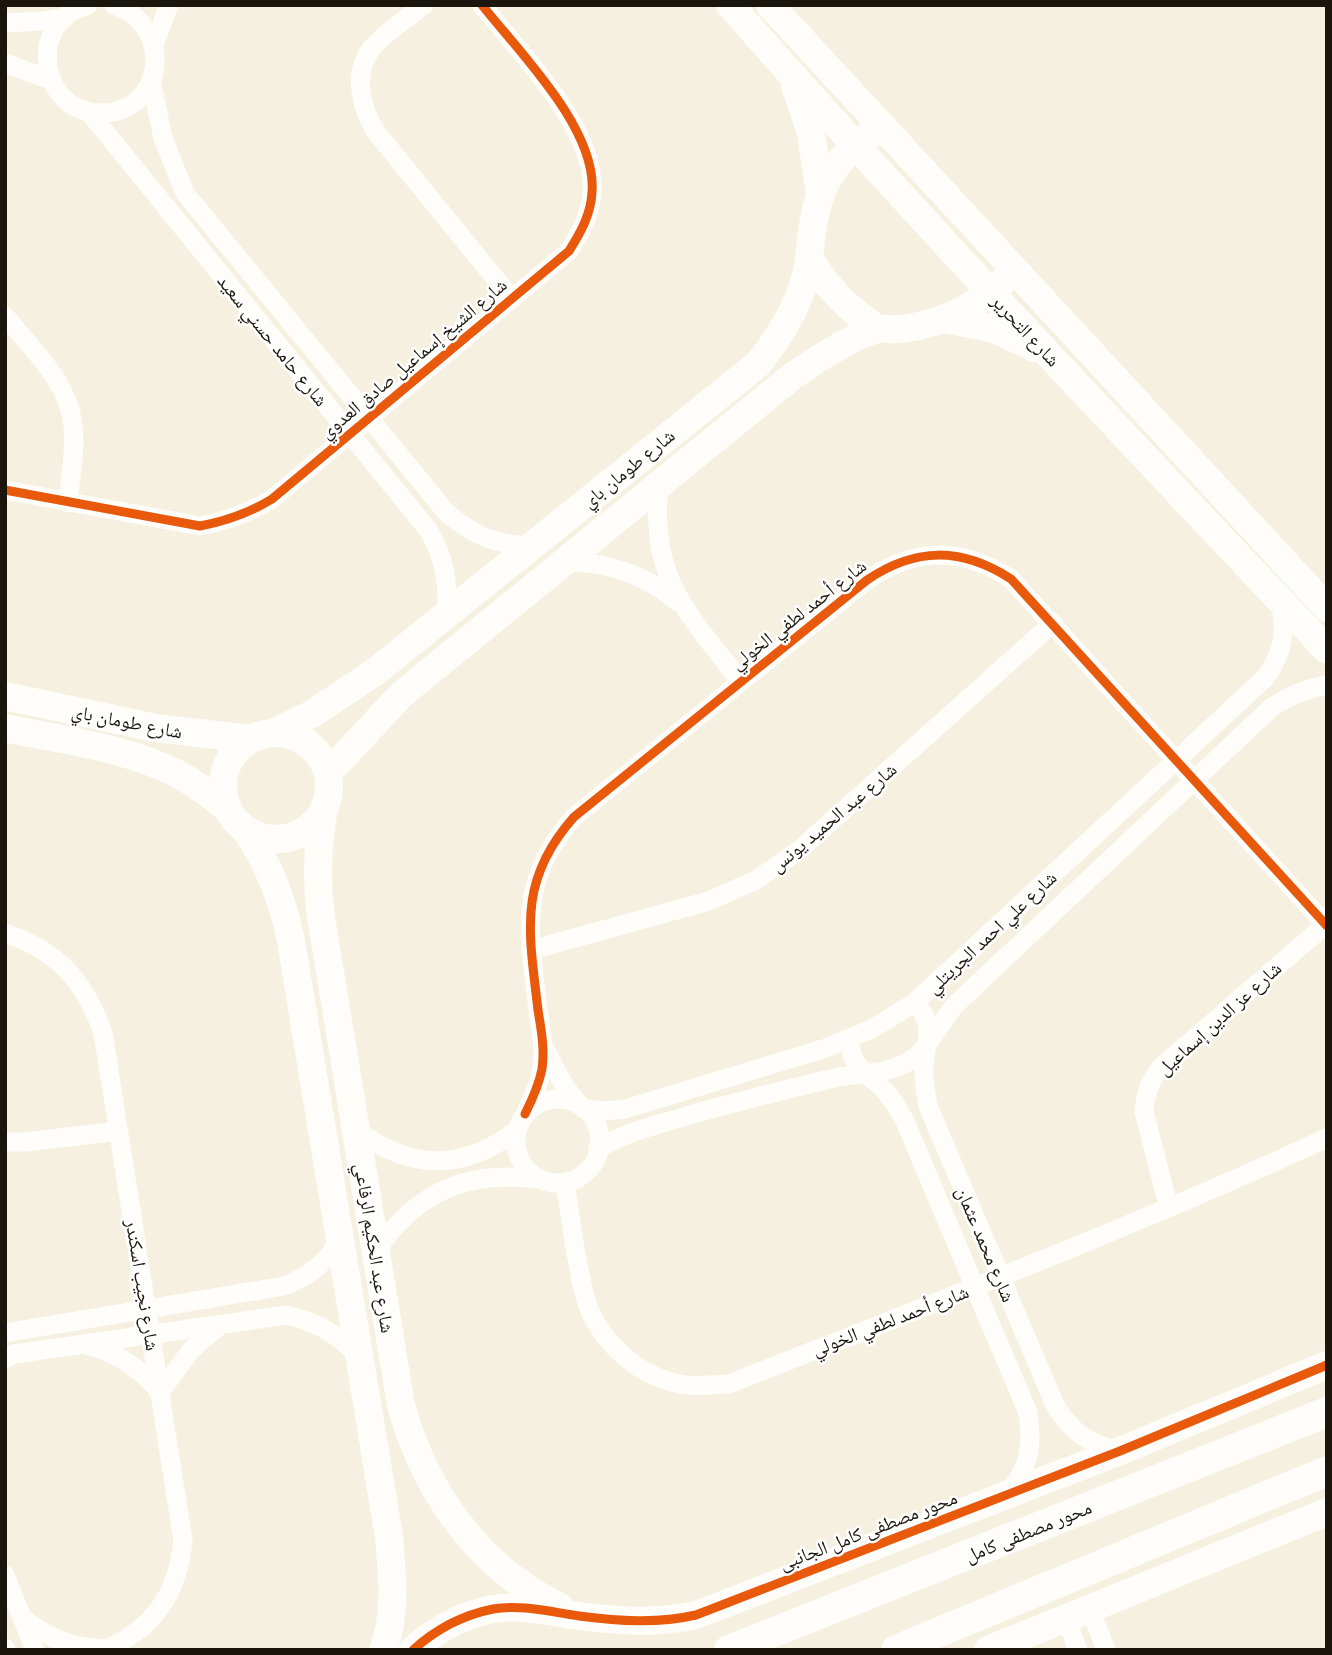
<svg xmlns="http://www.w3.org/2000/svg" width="1332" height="1655" viewBox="0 0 1332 1655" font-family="Ubuntu,'Noto Naskh Arabic',sans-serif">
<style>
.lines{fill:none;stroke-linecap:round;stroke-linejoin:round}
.street{stroke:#fefdfa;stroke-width:19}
.secondary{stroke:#fefdfa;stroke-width:28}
.primary{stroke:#fefdfa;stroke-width:30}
.cycleway-casing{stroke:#fff;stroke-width:13}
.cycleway{stroke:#e8590c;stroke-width:9}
.labels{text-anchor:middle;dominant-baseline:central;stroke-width:5;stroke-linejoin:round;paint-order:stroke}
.street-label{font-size:19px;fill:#1a160d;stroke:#fff}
</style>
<rect width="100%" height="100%" fill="#f6f0e0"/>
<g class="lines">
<!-- street -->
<g class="street">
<path d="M88 5C25 21 39 115 103 113 165 111 175 26 114 5"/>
<path d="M424 5C408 18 384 33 372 48 352 73 361 108 376 132L512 299"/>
<polyline points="5,23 42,21 65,17"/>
<polyline points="154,45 169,5"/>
<polyline points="5,63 51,80"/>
<path d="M151 80 163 138 185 193 446 512C474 536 494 544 530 546"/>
<path d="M89 112 429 531C445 559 449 583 446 615"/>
<path d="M5 316C32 349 69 382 73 426 76 451 70 478 68 503"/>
<path d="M659 485C649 579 688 613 741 682"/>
<path d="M5 490 200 526C227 521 249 513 272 499L569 251C581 232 591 214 592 192 597 129 519 52 482 5"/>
<path d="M565 562C607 562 643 573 676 601"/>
<path d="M5 933C58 951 85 981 103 1033L183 1540C178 1594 154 1628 105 1650"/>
<polyline points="531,950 709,901 756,880 798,851 1053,623"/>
<path d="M914 1003C936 1022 926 1041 924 1066 923 1080 926 1092 928 1106L1055 1405C1071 1432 1089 1444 1120 1451"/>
<path d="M850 1040C850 1064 864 1071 880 1086 890 1095 897 1107 904 1119L1028 1413C1033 1447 1030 1467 1007 1494"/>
<polyline points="544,1047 565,1087 581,1106"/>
<circle cx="558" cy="1141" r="42"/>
<path d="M584 1109 605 1111 625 1109 826 1048 872 1029 914 1003 1266 677C1283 653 1287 630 1280 602"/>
<path d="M525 1114C532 1100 539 1085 542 1069 545 1049 541 1029 538 1010 529 932 517 881 574 817L867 580C916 547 961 547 1011 579L1327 926"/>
<path d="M356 1130C411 1170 461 1172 516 1131"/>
<polyline points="5,1142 25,1142 119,1131"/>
<path d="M598 1149C627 1131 661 1124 693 1114 741 1101 790 1088 839 1077 864 1072 888 1075 911 1060 929 1047 940 1024 954 1006L1272 707C1289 696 1306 688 1327 685"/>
<path d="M565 1182C571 1219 575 1257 584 1293 595 1339 639 1379 686 1385 700 1386 714 1385 729 1384 929 1305 1131 1228 1327 1138"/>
<path d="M1169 1208 1144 1112C1145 1094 1150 1082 1160 1068L1325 925"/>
<path d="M376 1251C418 1191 466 1170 539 1179"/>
<path d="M5 1333 284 1286C309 1276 326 1263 340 1240"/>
<path d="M89 1346C119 1353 140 1369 160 1392L192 1349 219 1326"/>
<path d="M5 1359 14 1354 286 1315C317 1322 338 1334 359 1357"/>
<polyline points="5,1575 35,1650"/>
<polyline points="1090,1609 1106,1650"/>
<path d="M23 1619C50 1639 73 1648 107 1649"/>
<polyline points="1066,1619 1078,1650"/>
<polyline points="5,1648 6,1650"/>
</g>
<!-- secondary -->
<g class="secondary">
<path d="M730 5C924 225 1126 437 1327 650"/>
<polyline points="770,5 1327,608"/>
<polyline points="795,86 811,133 820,195"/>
<path d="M810 259C828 289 849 310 878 329"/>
<polyline points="945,319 995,329 1035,348"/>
<polyline points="5,696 156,728 250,739"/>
<path d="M5 728C62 740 124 747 176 773 196 783 212 797 229 810"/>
<circle cx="276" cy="786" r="53"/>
<path d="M273 733 312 714 375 672 758 364C778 339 796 311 805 279 810 260 810 240 814 220 821 175 845 151 881 127"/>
<path d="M328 773 402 694 794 375C813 362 858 332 880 329 887 328 894 330 901 329 949 323 980 304 1014 271"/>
<path d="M324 809C317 846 316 879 321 917L401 1405C425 1492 478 1567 560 1607"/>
<path d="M246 830C269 865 283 899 291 941L389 1537C392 1574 397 1615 383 1650"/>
<path d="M413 1650C435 1630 463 1615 493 1609 521 1604 551 1612 579 1616 619 1621 656 1624 696 1615L1120 1451 1327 1365"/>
<polyline points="988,1650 1327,1512"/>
</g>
<!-- primary -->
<g class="primary">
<polyline points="729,1650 1327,1412"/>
<polyline points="896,1650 1327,1471"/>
</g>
<!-- cycleway casing -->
<g class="cycleway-casing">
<g id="cycleway">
<path d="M5 490 200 526C227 521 249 513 272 499L569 251C581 232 591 214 592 192 597 129 519 52 482 5"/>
<path d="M525 1114C532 1100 539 1085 542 1069 545 1049 541 1029 538 1010 529 932 517 881 574 817L867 580C916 547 961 547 1011 579L1327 926"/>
<path d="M413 1650C435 1630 463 1615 493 1609 521 1604 551 1612 579 1616 619 1621 656 1624 696 1615L1120 1451 1327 1365"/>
</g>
</g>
<!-- cycleway -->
<use href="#cycleway" class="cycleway"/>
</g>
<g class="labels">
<!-- street labels -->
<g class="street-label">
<text transform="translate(1026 330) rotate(47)">شارع التحرير</text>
<text transform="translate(273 340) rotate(51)">شارع حامد حسني سعيد</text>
<text transform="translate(413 358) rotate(-40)">شارع الشيخ إسماعيل صادق العدوي</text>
<text transform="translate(628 468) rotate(-39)">شارع طومان باي</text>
<text transform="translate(798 614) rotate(-38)">شارع أحمد لطفي الخولي</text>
<text transform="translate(127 721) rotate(11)">شارع طومان باي</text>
<text transform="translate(833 817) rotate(-40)">شارع عبد الحميد يونس</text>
<text transform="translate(991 932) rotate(-43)">شارع علي احمد الجريتلي</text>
<text transform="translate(1219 1018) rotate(-42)">شارع عز الدين إسماعيل</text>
<text transform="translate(986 1244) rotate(67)">شارع محمد عثمان</text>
<text transform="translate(375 1248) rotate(81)">شارع عبد الحكيم الرفاعي</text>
<text transform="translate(143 1285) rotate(81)">شارع نجيب اسكندر</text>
<text transform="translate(890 1320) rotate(-21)">شارع أحمد لطفي الخولي</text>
<text transform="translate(868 1530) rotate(-21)">محور مصطفى كامل الجانبى</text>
<text transform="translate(1028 1531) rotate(-22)">محور مصطفى كامل</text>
</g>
</g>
<!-- border -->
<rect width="1332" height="1655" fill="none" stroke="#1a160d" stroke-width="14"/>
</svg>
